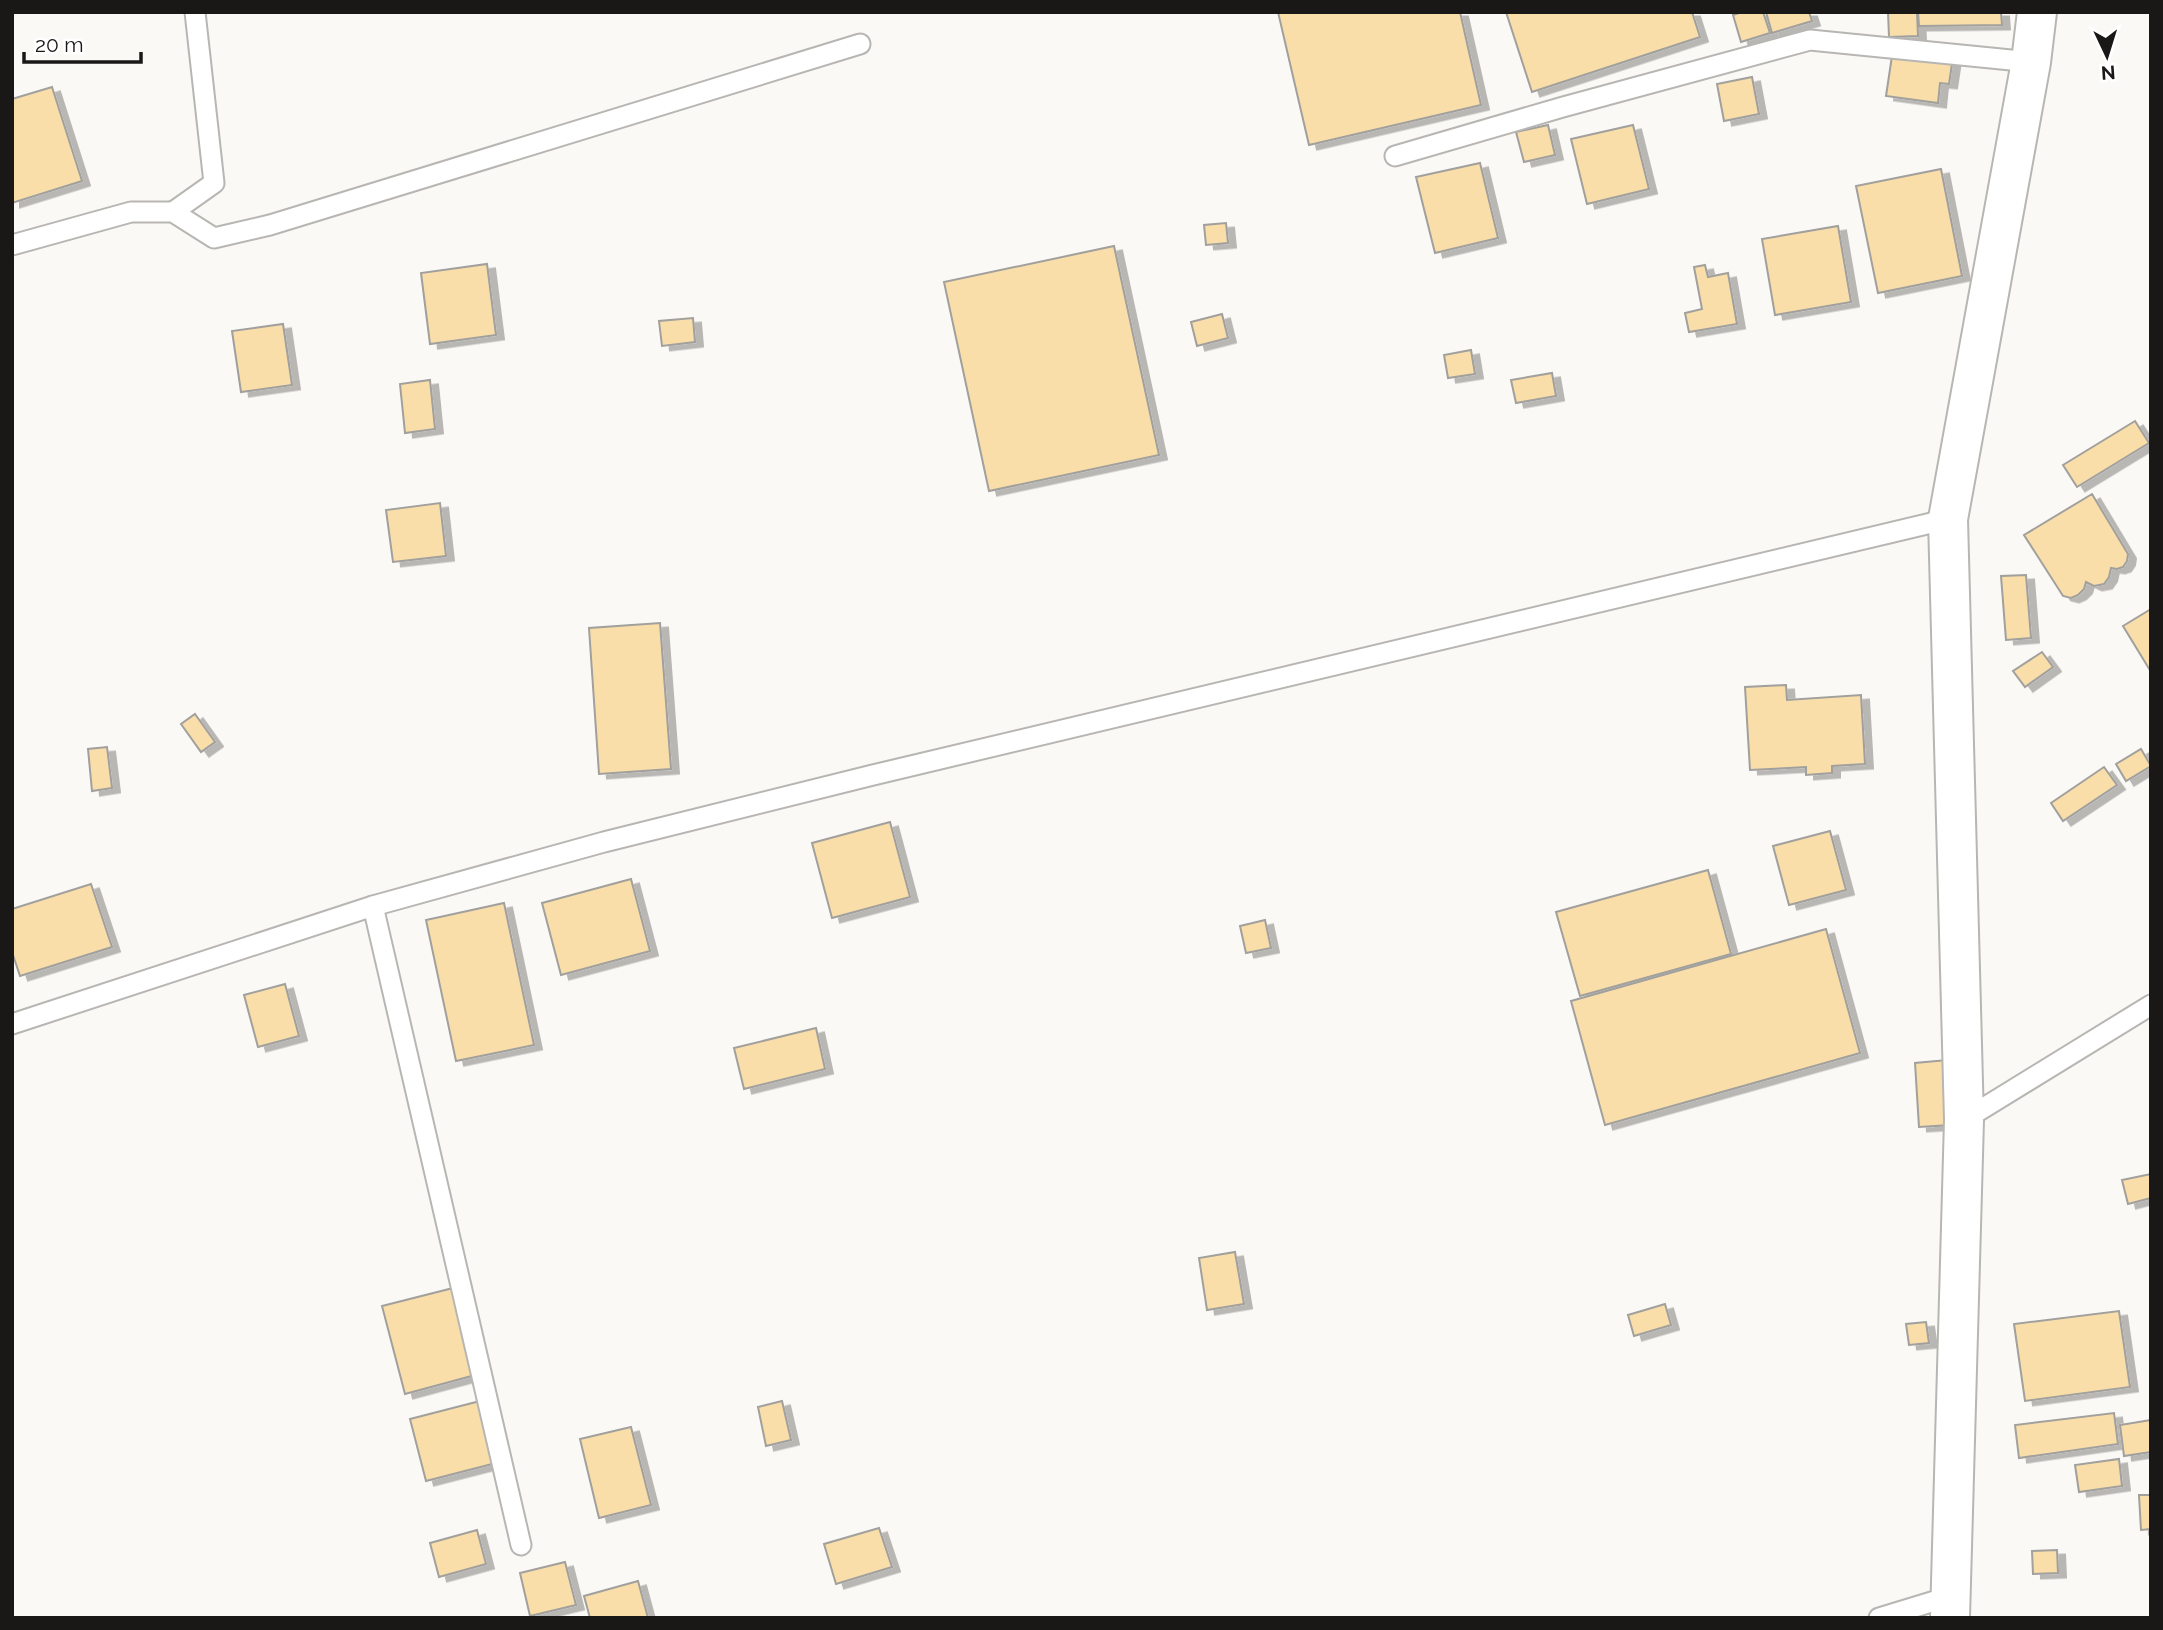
<svg xmlns="http://www.w3.org/2000/svg" width="2163" height="1630" viewBox="0 0 2163 1630" font-family="Raleway,sans-serif">
<style>
.building{fill:#f9deaa;stroke:#a1a09d;stroke-width:2;filter:url(#shadow)}
.lines{fill:none;stroke-linecap:round;stroke-linejoin:round}
.lane-casing{stroke:#b8b6b3;stroke-width:23}
.street-casing{stroke:#b8b6b3;stroke-width:42}
.lane{stroke:#fff;stroke-width:19}
.street{stroke:#fff;stroke-width:38}
</style>
<defs>
<filter id="shadow"><feDropShadow dx="8" dy="4.5" stdDeviation="0" flood-color="#0004"/></filter>
</defs>
<rect width="100%" height="100%" fill="#fbf9f6"/>
<!-- building -->
<g class="building">
<polygon points="1278,12 1460,12 1481,105 1309,145"/>
<polygon points="1506,12 1692,12 1700,37 1532,92"/>
<polygon points="1742,12 1763,12 1770,33 1741,42 1733,15"/>
<polygon points="1766,12 1809,12 1812,21 1772,33"/>
<polygon points="1888,12 1917,12 1918,36 1889,37"/>
<polygon points="1918,12 2001,12 2002,25 1919,26"/>
<polygon points="1893,49 1953,57 1949,84 1940,83 1938,103 1886,96"/>
<polygon points="1752,77 1759,114 1724,121 1717,84"/>
<polygon points="52,87 82,181 12,203 12,99"/>
<polygon points="1548,125 1555,155 1524,162 1516,132"/>
<polygon points="1633,125 1649,189 1587,204 1571,139"/>
<polygon points="1480,163 1498,238 1435,253 1416,177"/>
<polygon points="1941,169 1962,276 1878,293 1856,186"/>
<polygon points="1226,223 1228,243 1206,245 1204,225"/>
<polygon points="1838,226 1851,302 1775,315 1762,239"/>
<polygon points="1114,246 1159,455 989,491 944,282"/>
<polygon points="487,264 496,335 430,344 421,273"/>
<polygon points="1705,265 1708,277 1728,273 1737,324 1689,332 1685,313 1702,309 1694,267"/>
<polygon points="1222,314 1228,338 1197,346 1191,322"/>
<polygon points="693,318 695,342 662,346 659,321"/>
<polygon points="283,324 292,385 241,392 232,331"/>
<polygon points="1471,350 1475,374 1448,378 1444,355"/>
<polygon points="1552,373 1556,396 1516,403 1511,380"/>
<polygon points="430,380 435,429 405,433 400,384"/>
<polygon points="2135,421 2149,443 2077,487 2063,465"/>
<polygon points="2092,494 2128,554 2127,561 2123,567 2117,569 2111,568 2109,577 2104,584 2094,586 2086,582 2084,589 2078,595 2071,598 2063,596 2024,535"/>
<polygon points="440,503 446,556 393,562 386,510"/>
<polygon points="2026,575 2031,638 2006,640 2001,576"/>
<polygon points="2151,609 2151,672 2123,626"/>
<polygon points="660,623 671,769 599,774 589,628"/>
<polygon points="2042,652 2053,667 2025,687 2013,671"/>
<polygon points="1786,685 1787,700 1861,695 1865,764 1832,766 1832,773 1806,775 1806,767 1750,770 1745,687"/>
<polygon points="195,714 215,742 201,752 181,724"/>
<polygon points="107,747 112,788 92,791 88,749"/>
<polygon points="2141,749 2151,766 2126,781 2116,764"/>
<polygon points="2104,767 2117,785 2063,821 2051,803"/>
<polygon points="890,822 910,897 832,918 812,843"/>
<polygon points="1830,831 1846,890 1789,905 1773,846"/>
<polygon points="1708,870 1731,954 1580,996 1556,912"/>
<polygon points="631,879 650,951 561,975 542,903"/>
<polygon points="91,884 112,947 20,976 12,952 12,909"/>
<polygon points="504,903 534,1045 456,1061 426,920"/>
<polygon points="1265,920 1271,948 1246,953 1240,926"/>
<polygon points="1826,929 1860,1053 1605,1125 1571,1001"/>
<polygon points="285,984 299,1036 258,1047 244,995"/>
<polygon points="816,1028 825,1069 744,1089 734,1048"/>
<polygon points="1947,1060 1951,1125 1919,1127 1915,1063"/>
<polygon points="2151,1174 2151,1198 2128,1204 2122,1180"/>
<polygon points="1235,1252 1244,1304 1207,1310 1199,1258"/>
<polygon points="457,1287 479,1374 405,1394 382,1306"/>
<polygon points="1665,1304 1671,1325 1634,1336 1628,1315"/>
<polygon points="2119,1311 2130,1387 2025,1401 2014,1324"/>
<polygon points="1926,1322 1929,1343 1909,1345 1906,1324"/>
<polygon points="480,1401 496,1463 426,1481 410,1419"/>
<polygon points="782,1401 791,1440 766,1446 758,1407"/>
<polygon points="2114,1413 2118,1444 2019,1458 2015,1425"/>
<polygon points="2151,1420 2151,1452 2124,1456 2120,1425"/>
<polygon points="631,1427 651,1505 599,1518 580,1439"/>
<polygon points="2119,1459 2122,1486 2079,1492 2075,1465"/>
<polygon points="2139,1495 2151,1495 2151,1529 2141,1530"/>
<polygon points="879,1528 892,1567 836,1584 824,1544"/>
<polygon points="477,1530 486,1564 439,1577 430,1543"/>
<polygon points="2057,1550 2058,1573 2033,1574 2032,1551"/>
<polygon points="565,1562 576,1605 530,1616 520,1573"/>
<polygon points="638,1581 648,1618 590,1618 584,1596"/>
</g>
<g class="lines">
<!-- lane casing -->
<g class="lane-casing">
<g id="lane">
<polyline points="1395,156 1563,107 1810,40 2031,62"/>
<polyline points="173,212 214,183 195,12"/>
<polyline points="12,245 131,212 173,212 214,238 270,225 860,44"/>
<polyline points="373,906 521,1545"/>
<polyline points="12,1024 373,906 604,842 873,775 1948,519"/>
<polyline points="1964,1120 2151,1005"/>
<polyline points="1879,1618 1951,1596"/>
</g>
</g>
<!-- street casing -->
<g class="street-casing">
<polyline id="street" points="1950,1618 1964,1120 1948,519 2031,62 2037,12"/>
</g>
<!-- lane -->
<use href="#lane" class="lane"/>
<!-- street -->
<use href="#street" class="street"/>
</g>
<!-- border -->
<rect width="2163" height="1630" fill="none" stroke="#191817" stroke-width="28"/>
<!-- north arrow -->
<g transform="translate(2107 56) rotate(176)" stroke="#ffffff" stroke-width="5" paint-order="stroke">
<path d="M0-5L12 26L0 18L-12 26Z" fill="#191817"/>
<text y="-10" font-size="19" font-weight="bold" text-anchor="middle" fill="#191817">N</text>
</g>
<!-- scale -->
<path d="M24 52v10h117v-10" fill="none" stroke="#191817" stroke-width="3.5"/>
<text x="35" y="52" font-size="21" fill="#191817" stroke="#ffffff" stroke-width="5" paint-order="stroke">20 m</text>
</svg>
